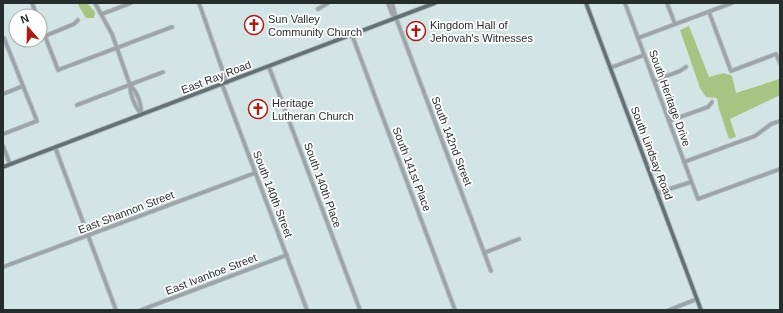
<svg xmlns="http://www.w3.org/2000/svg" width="783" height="313" viewBox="0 0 783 313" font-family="Arial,sans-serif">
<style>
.green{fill:#a6c582}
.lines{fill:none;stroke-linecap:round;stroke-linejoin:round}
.minor-casing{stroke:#b0bfbf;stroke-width:5}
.major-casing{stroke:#b0bfbf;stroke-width:5.5}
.minor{stroke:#9da3a6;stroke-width:3}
.major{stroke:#657075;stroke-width:3.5}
.labels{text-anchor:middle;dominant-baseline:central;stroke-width:3.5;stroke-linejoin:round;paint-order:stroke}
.poi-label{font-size:11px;fill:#262d2d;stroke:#fff;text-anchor:start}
.street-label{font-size:11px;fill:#262d2d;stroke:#fff}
</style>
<rect width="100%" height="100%" fill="#d3e4e4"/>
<!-- green -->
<g class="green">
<polygon points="77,3 87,3 95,12 94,18 86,18"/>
<polygon points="689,26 709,77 724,73 732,76 736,93 779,79 780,95 730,119 736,137 729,139 719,109 717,98 706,97 700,88 680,30"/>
</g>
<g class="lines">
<!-- minor casing -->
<g class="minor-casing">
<g id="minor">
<polyline points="32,3 37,16"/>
<path d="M95 3 112 34 130 85C130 95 135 106 141 114"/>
<polyline points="199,3 227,83"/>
<polyline points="388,3 392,14 396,18"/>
<polyline points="392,3 396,18 491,271"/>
<polyline points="625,3 698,199 780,169"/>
<polyline points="667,3 675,24"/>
<polyline points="318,9 328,3"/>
<polyline points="709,12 731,71 776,54 780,63"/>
<polyline points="102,14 131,3"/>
<polyline points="40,23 58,70 172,27"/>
<polyline points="352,35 455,310"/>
<polyline points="45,36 74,24 78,20"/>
<polyline points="3,38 4,38 37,121 3,134"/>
<polyline points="638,38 732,3"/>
<polyline points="269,67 360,310"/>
<polyline points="610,68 644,55"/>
<polyline points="654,81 680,71 686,67"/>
<polyline points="222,84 307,310"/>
<path d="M130 85C137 92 142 104 141 114"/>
<polyline points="3,94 23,86"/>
<polyline points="77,105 163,72"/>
<polyline points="669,121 708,107 712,102"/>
<polyline points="3,146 10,164"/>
<polyline points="55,147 116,310"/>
<polyline points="684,162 755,136 771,124 780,121"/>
<polyline points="657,193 691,182"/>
<polyline points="484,253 519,239"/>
<polyline points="3,267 255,173"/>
<polyline points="141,310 287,255"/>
<polyline points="669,310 697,299"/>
</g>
</g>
<!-- major casing -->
<g class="major-casing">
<g id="major">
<polyline points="586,3 701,310"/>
<polyline points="3,167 435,3"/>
</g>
</g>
<!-- minor -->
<use href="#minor" class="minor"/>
<!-- major -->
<use href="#major" class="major"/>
</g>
<!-- icons -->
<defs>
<g id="church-ring" transform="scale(1)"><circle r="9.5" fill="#fff" stroke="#ac1b15" stroke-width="1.5"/><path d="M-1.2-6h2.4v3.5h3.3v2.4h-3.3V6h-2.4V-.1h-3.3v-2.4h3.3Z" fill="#ac1b15"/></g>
</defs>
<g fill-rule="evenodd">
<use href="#church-ring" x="254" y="25"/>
<use href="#church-ring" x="416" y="31"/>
<use href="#church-ring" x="258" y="109"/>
</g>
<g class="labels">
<!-- poi labels -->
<g class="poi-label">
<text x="268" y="19">Sun Valley<tspan x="268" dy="13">Community Church</tspan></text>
<text x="430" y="25">Kingdom Hall of<tspan x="430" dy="13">Jehovah's Witnesses</tspan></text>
<text x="272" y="103">Heritage<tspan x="272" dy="13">Lutheran Church</tspan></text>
</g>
<!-- street labels -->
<g class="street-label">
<text transform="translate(216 77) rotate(-21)">East Ray Road</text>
<text transform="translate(670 98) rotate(70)">South Heritage Drive</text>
<text transform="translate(452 141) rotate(69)">South 142nd Street</text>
<text transform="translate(652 153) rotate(69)">South Lindsay Road</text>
<text transform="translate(412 169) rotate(69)">South 141st Place</text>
<text transform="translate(323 185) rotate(70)">South 140th Place</text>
<text transform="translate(273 194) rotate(69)">South 140th Street</text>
<text transform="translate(126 212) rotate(-21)">East Shannon Street</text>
<text transform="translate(211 274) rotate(-21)">East Ivanhoe Street</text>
</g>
</g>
<!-- border -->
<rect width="783" height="313" fill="none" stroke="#262d2d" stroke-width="8"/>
<!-- north arrow -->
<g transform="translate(28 28) rotate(340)"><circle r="19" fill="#ffffff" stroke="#a8abab"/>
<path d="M0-3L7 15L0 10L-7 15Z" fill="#ac1b15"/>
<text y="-6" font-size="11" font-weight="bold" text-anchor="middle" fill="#262d2d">N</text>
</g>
</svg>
